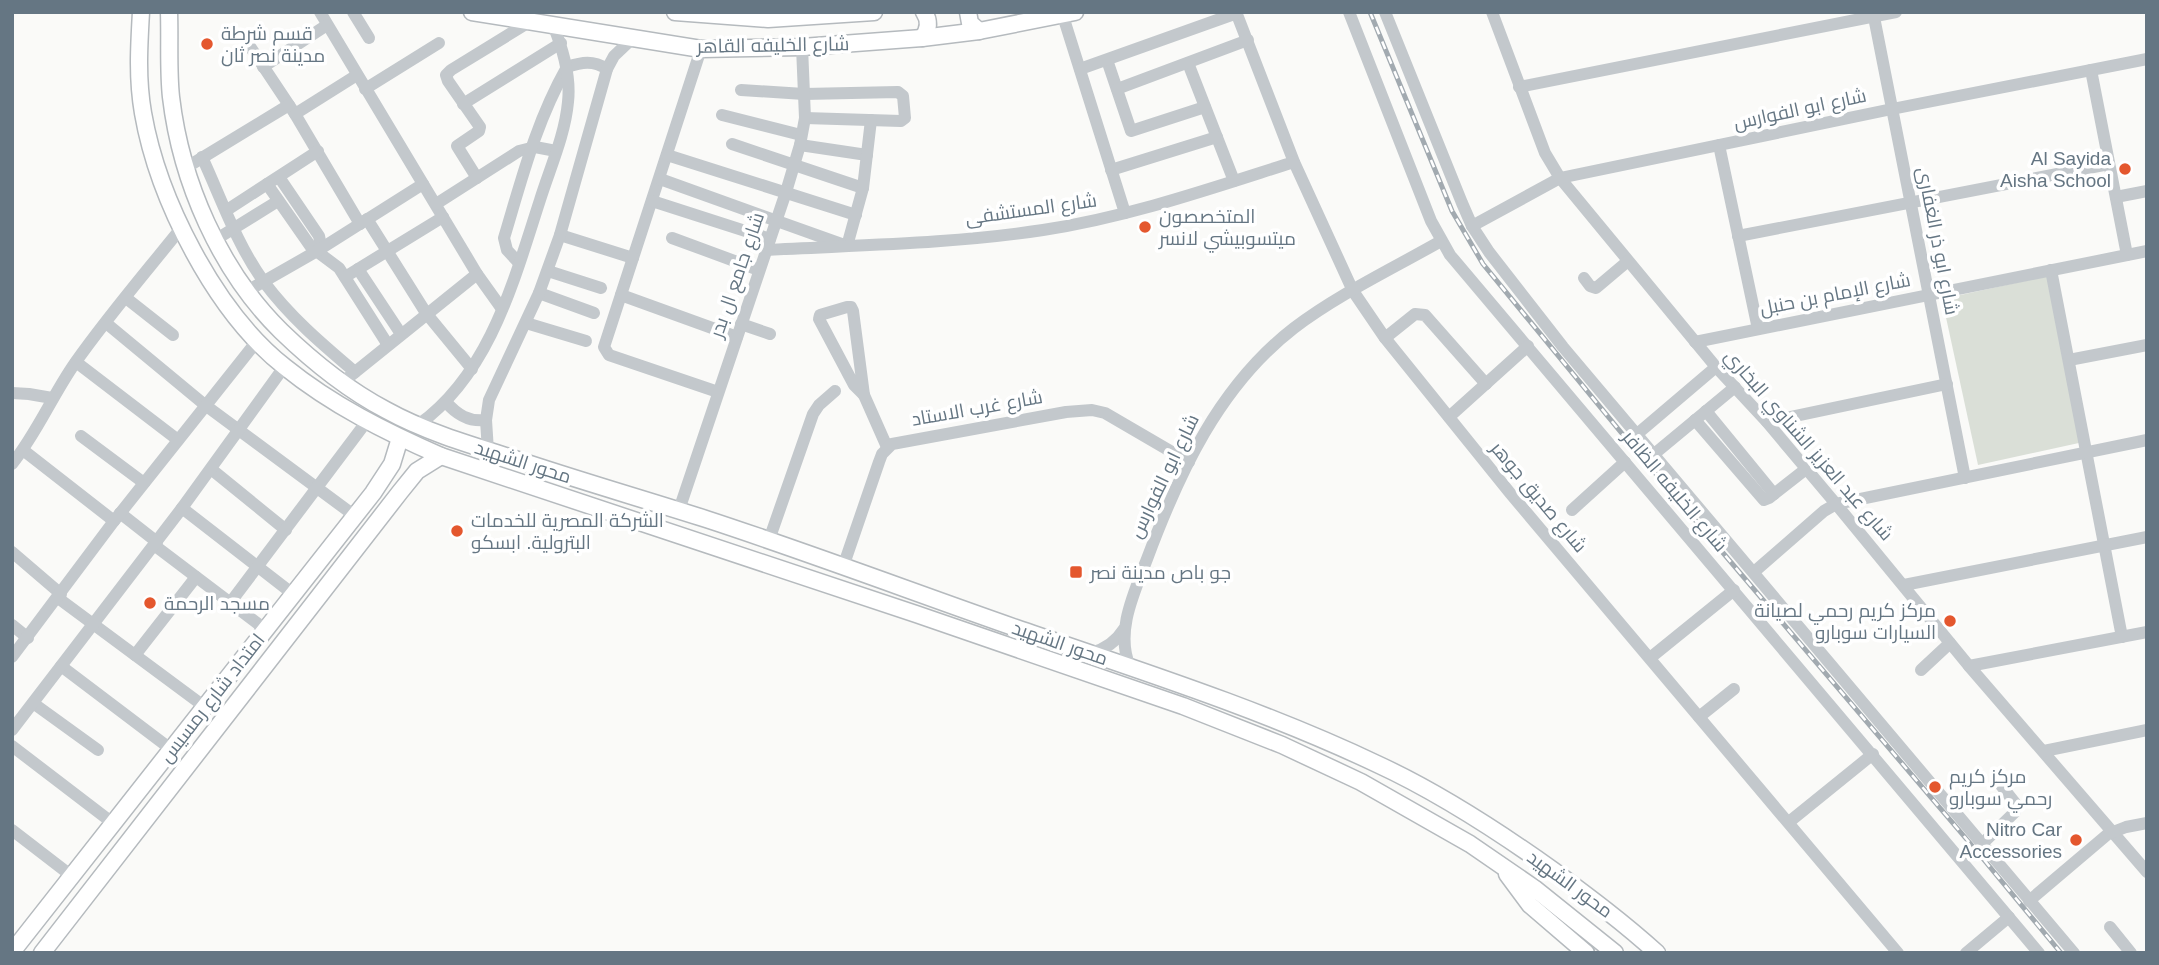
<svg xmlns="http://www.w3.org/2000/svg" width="2159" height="965" viewBox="0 0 2159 965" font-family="Helvetica,Cairo,sans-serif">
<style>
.green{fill:#dadfd7}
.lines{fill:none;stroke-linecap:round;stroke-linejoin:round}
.major-casing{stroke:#b5babe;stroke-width:19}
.minor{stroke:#c3c8cc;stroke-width:12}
.major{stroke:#fff;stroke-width:16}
.rail-casing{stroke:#a2aab0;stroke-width:5}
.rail{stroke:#fff;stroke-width:2.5;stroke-dasharray:8;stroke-linecap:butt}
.poi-dot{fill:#e4572e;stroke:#fff;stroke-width:2.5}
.labels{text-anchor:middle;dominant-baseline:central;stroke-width:7;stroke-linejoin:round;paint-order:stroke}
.poi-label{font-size:19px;fill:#657683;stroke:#fff;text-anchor:start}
.street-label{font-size:19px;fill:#657683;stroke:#fff}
</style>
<rect width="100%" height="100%" fill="#fafaf8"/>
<!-- green -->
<polygon class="green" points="2052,275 2088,441 1978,465 1942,299"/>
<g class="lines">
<!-- major casing -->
<g class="major-casing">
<g id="major">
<path d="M141 12C139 46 137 79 143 113 158 199 215 312 285 367 332 405 386 432 441 456L916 614 1183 706 1282 745 1361 782 1470 844 1534 888 1615 953"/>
<path d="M169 12C170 40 168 69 171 97 181 182 220 271 281 331 312 361 348 390 386 410 424 431 467 444 509 457 574 479 640 498 706 519 810 553 913 592 1016 628 1138 670 1261 709 1377 764 1440 793 1498 831 1554 871 1589 897 1624 923 1657 953"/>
<polyline points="472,12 701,49 802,47 922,38 979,31 1075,12"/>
<polyline points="675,12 768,19 874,12"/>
<polyline points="968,12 970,23 979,31"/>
<path d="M922 38C929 30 930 21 924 12"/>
<polyline points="1507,874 1530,905 1586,953"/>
<polyline points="12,952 373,493 392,464 400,438"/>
<polyline points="42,953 400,492 417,471 441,456"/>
</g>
</g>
<!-- minor -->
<g class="minor">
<polyline points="320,12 477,274 502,309"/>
<polyline points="353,12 369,38"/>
<polyline points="1236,12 1294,162 1353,291 1385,338 1510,493 1898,953"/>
<polyline points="1349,12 1431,221 1450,255 2039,953"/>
<polyline points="1385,12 1462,203 1472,226 1489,252 1563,347 2074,953"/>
<polyline points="1492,12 1545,153 1560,178 1716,367 1767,422 1836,504 1969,666 2147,872"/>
<polyline points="1873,12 1965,478"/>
<polyline points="1063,16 1125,213"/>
<polyline points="245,39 295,114 360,224"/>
<polyline points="701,49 604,347 609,355 718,392"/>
<polyline points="1107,60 1131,131 1205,107"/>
<polyline points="1188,63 1234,181"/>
<polyline points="263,67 327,25"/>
<polyline points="1080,69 1237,13"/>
<polyline points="2091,70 2127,255"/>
<polyline points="1519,87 1896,12"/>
<polyline points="365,89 439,43"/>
<polyline points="1117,89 1248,40"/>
<polyline points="741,90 804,94 898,92 903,96 905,118 901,121 805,118"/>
<polyline points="463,104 561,43"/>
<polyline points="295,114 357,75"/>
<polyline points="722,115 801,135"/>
<polyline points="732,144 863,188"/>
<polyline points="800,145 867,155"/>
<polyline points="1719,145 1758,329"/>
<polyline points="667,155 856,215"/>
<path d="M202 157C221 198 237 245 264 282 290 317 322 344 355 372"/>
<polyline points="187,167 289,105"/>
<polyline points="1111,170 1217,137"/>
<polyline points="279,177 319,236 320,241 317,251"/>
<polyline points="477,178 457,146 479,131 480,127 448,81 446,75 451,70 531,21"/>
<polyline points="660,179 847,246 863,188 871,120"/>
<polyline points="267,184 311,247 339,268 388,345"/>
<polyline points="2116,197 2147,191"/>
<polyline points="652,201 770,239"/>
<polyline points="436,204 519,151 535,147 556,151"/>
<polyline points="227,210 318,151"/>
<polyline points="367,219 426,313 472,369"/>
<polyline points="1472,226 1560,178 1892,109 2147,59"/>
<polyline points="560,235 633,258"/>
<polyline points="1738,236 2109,164"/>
<polyline points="672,238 759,270"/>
<polyline points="215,240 278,201"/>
<path d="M766 250C858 245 951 244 1043 230 1129 217 1212 188 1294 162"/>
<path d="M519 263 507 250 504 238C522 178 536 122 567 67 582 62 593 60 607 69"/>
<polyline points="358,269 401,334"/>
<polyline points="2051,270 2122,637"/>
<polyline points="548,271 601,288"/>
<polyline points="345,277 443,217"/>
<polyline points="1584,278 1590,286 1596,288 1628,261"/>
<polyline points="247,291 317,251 423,184"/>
<polyline points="539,293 594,313"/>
<polyline points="621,295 737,337"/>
<polyline points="126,298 173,335"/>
<polygon points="847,307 851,307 853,311 864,395 854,385 819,319 820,315"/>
<polyline points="106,323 205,405 355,516"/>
<polyline points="526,323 586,341"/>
<polyline points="741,324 770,334"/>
<polyline points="1385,338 1415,314 1425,315 1486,384"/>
<polyline points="1695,342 2147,251"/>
<polyline points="2069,360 2147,345"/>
<polyline points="76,362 178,440"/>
<polyline points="349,377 477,274"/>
<polyline points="12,393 29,394 52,398"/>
<polyline points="864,395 887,447"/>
<path d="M446 402C457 415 469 422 486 420"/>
<polyline points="1706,411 1774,494"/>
<polyline points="1449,417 1528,346"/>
<polyline points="1695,420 1764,500 1769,498 1806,469"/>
<polyline points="1767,422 1947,384"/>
<path d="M418 425C490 374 514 280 540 200 550 168 565 135 568 102 571 75 563 49 553 25"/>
<polyline points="1636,435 1716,367"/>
<polyline points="81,436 144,483"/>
<polyline points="23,450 114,521"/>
<polyline points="488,451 486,420 489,400 539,293 560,235 607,69 614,56 634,37"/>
<polyline points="1653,455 1735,387"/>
<path d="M12 464C37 433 52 396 75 363 108 316 146 272 182 227"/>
<polyline points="211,469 286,530"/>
<polyline points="182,508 293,594"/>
<polyline points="679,510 786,192 800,145 805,118 802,47"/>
<polyline points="1572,510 1625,462"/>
<polyline points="120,513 157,542"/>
<polyline points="769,540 813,414 819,405 835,391"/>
<polyline points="154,545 265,629"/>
<polyline points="12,552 61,594"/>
<polyline points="843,567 879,462 882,454 892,444 1066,412 1092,410 1105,413 1189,462"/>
<polyline points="1754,572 1824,511 1836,504 2147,440"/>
<polyline points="1904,585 2147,537"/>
<polyline points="58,598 205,707"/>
<polyline points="230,603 367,421"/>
<polyline points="12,625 28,638"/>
<path d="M1091 653C1106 649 1116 642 1124 629"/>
<polyline points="135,655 196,577"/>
<polyline points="12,657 114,521 257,341"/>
<polyline points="1650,658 1734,590"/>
<polyline points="61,666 172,750"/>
<polyline points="1969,666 2147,632"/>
<path d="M1130 667C1115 632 1134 593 1147 559 1179 473 1219 386 1294 328 1339 294 1392 269 1441 241"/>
<polyline points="1921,670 1950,643"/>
<polyline points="33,703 98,750"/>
<polyline points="1699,717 1734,689"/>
<polyline points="12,730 182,508 284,367"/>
<polyline points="12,746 114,824"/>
<polyline points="2044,751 2147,730"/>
<polyline points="1789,822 1873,754"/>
<polyline points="12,830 73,877"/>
<polyline points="1982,844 2015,812 2015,803 2000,784"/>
<polyline points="2029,901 2108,834 2126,827 2147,823"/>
<polyline points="2110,927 2131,953"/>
<polyline points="1966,953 2009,917"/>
</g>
<!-- major -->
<use href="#major" class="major"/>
<!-- rail casing -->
<g class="rail-casing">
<polyline id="rail" points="1370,12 1452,211 1483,264 1633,447 1980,855 2061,953"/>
</g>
<!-- rail -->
<use href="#rail" class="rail"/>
</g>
<!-- markers -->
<g class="poi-dot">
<circle cx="207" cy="44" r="7"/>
<circle cx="2125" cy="169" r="7"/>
<circle cx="1145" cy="227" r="7"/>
<circle cx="457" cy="531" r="7"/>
<rect x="1069" y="565" width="14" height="14" rx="3.5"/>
<circle cx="150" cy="603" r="7"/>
<circle cx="1950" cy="621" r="7"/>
<circle cx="1935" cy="787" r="7"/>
<circle cx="2076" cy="840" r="7"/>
</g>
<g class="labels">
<!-- poi labels -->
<g class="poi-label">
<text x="221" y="33">قسم شرطة<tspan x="221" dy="22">مدينة نصر ثان</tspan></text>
<text x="2111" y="158" text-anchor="end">Al Sayida<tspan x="2111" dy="22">Aisha School</tspan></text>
<text x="1159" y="216">المتخصصون<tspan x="1159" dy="22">ميتسوبيشي لانسر</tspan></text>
<text x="471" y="520">الشركة المصرية للخدمات<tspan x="471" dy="22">البترولية. ابسكو</tspan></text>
<text x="1090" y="572">جو باص مدينة نصر</text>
<text x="164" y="603">مسجد الرحمة</text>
<text x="1936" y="610" text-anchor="end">مركز كريم رحمي لصيانة<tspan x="1936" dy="22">السيارات سوبارو</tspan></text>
<text x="1949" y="776">مركز كريم<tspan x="1949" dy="22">رحمي سوبارو</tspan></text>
<text x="2062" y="829" text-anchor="end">Nitro Car<tspan x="2062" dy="22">Accessories</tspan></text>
</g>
<!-- street labels -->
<g class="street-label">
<text transform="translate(773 45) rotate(-1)">شارع الخليفه القاهر</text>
<text transform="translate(1800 109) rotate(-12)">شارع ابو الفوارس</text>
<text transform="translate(1031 209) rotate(-8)">شارع المستشفى</text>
<text transform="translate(1938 241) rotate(79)">شارع ابو ذر الغفارى</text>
<text transform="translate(737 275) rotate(-71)">شارع جامع ال بدر</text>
<text transform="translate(1835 294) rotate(-11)">شارع الإمام بن حنبل</text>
<text transform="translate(977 408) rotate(-10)">شارع غرب الاستاد</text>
<text transform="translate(1809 445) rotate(49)">شارع عبد العزيز الشناوي البخاري</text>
<text transform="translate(523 462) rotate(18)">محور الشهيد</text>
<text transform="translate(1164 476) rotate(-64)">شارع ابو الفوارس</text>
<text transform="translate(1675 491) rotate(50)">شارع الخليفه الظافر</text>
<text transform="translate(1539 497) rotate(50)">شارع صديق جوهر</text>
<text transform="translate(1060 643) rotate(19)">محور الشهيد</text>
<text transform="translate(212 698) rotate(-52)">امتداد شارع رمسيس</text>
<text transform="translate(1570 884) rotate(36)">محور الشهيد</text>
</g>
</g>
<!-- border -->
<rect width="2159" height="965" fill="none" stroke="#657683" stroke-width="28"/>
</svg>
